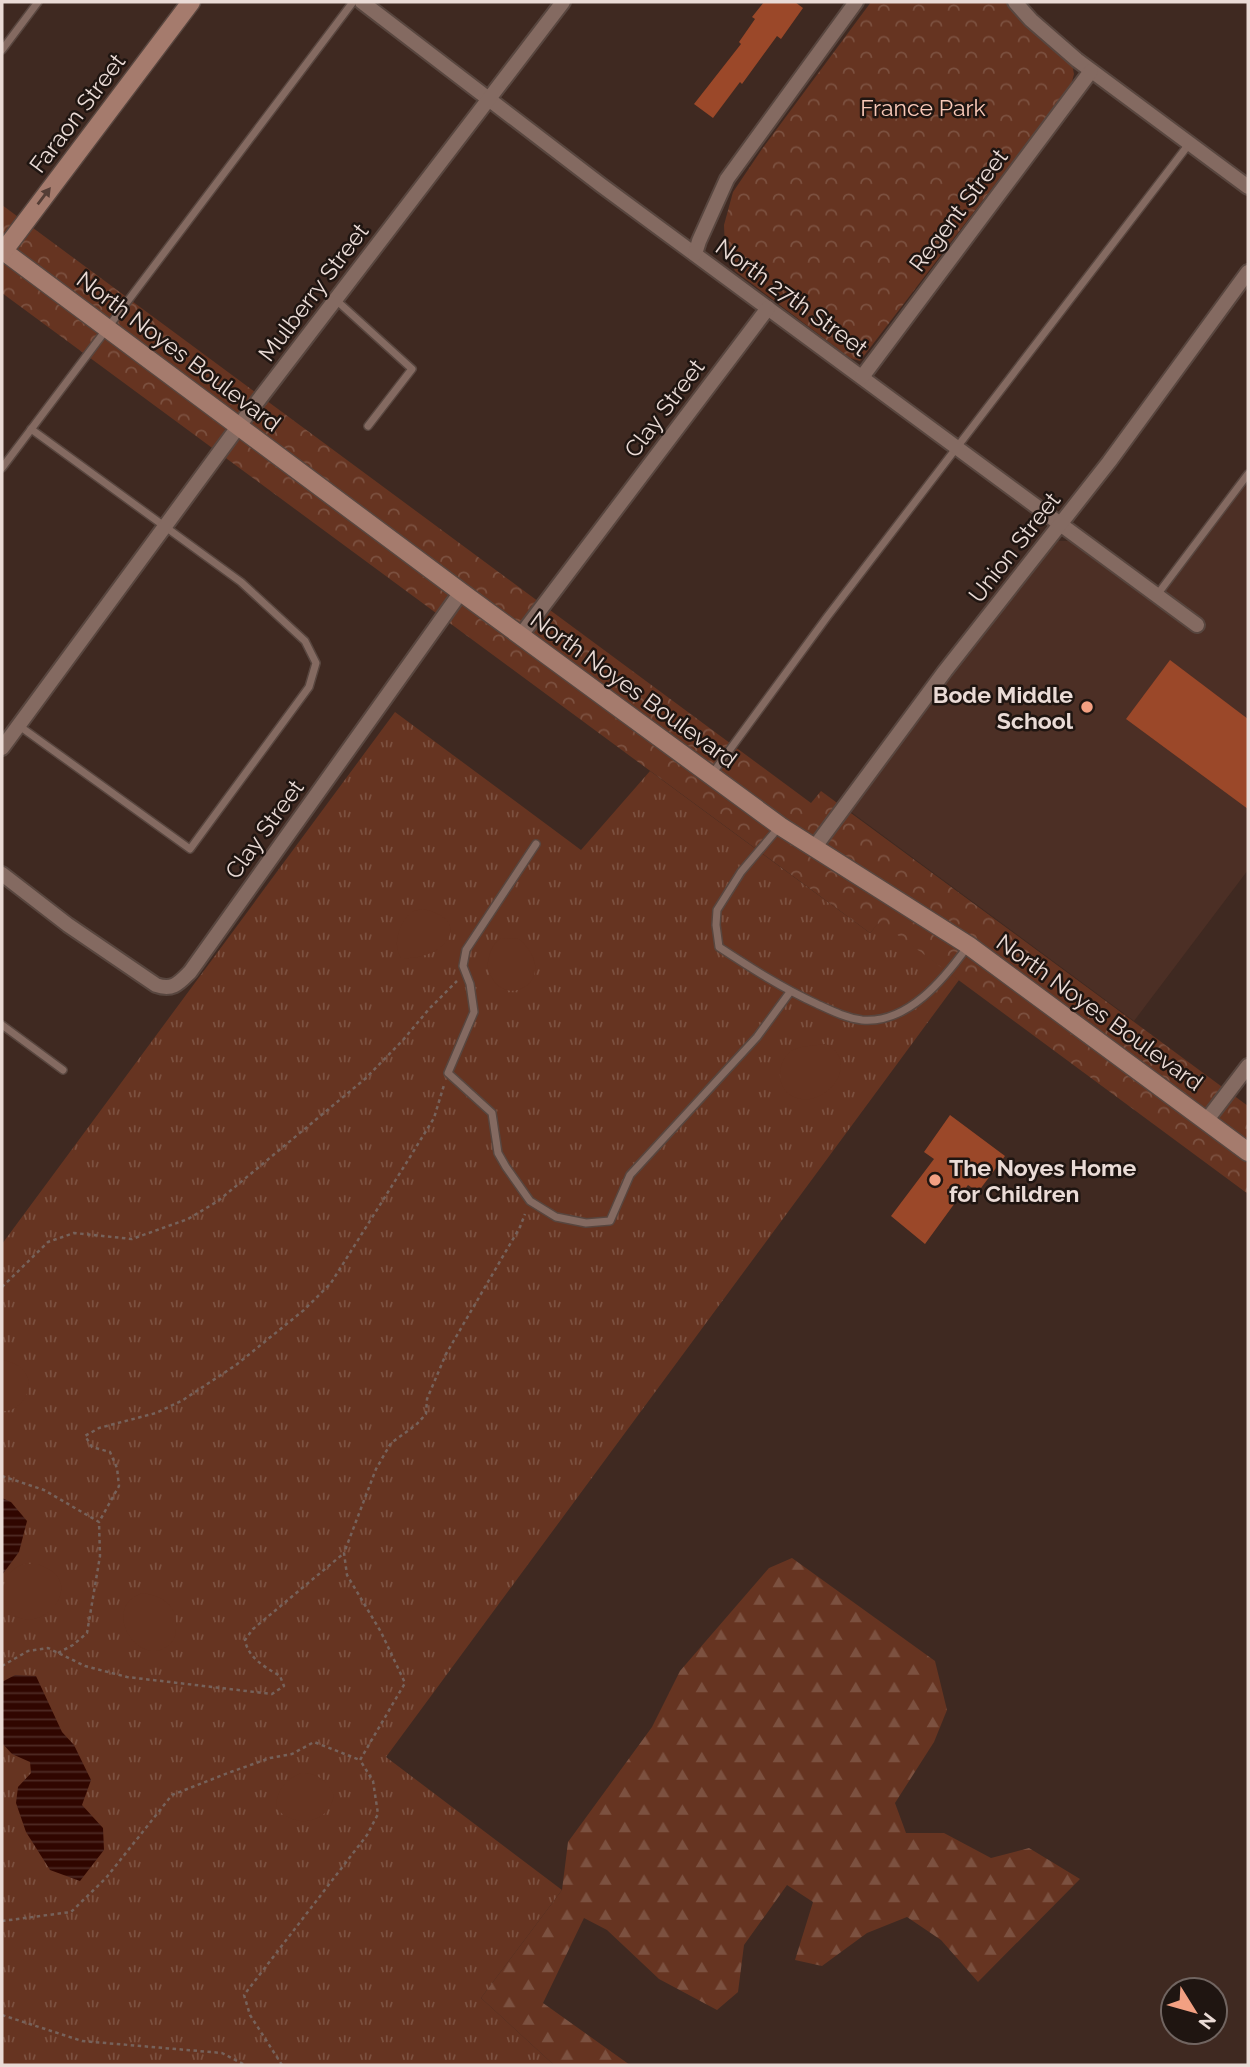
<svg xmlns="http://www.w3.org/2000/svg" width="1250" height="2067" viewBox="0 0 1250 2067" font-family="Raleway,sans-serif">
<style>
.built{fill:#4c2f25}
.grass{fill:url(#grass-tufts)}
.forest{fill:url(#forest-firs)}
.park{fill:url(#park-crowns)}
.pitch{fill:#663421}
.water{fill:url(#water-rules)}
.building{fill:#9b4829}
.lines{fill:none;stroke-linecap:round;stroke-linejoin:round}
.lane-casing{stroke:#58463f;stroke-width:10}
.street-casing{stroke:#58463f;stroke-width:18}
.secondary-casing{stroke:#58463f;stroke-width:21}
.path{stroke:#76625b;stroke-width:2.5;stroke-dasharray:3.5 3.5;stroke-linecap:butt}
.lane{stroke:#846a61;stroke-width:7}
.street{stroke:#846a61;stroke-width:14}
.secondary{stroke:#a57b6d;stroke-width:18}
.oneway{fill:#553e36}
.poi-dot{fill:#f3a082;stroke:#1f1511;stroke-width:2.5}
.labels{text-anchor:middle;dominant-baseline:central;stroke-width:5;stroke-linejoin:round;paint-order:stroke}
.park-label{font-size:23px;fill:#f9c9b8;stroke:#1f1511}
.street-label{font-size:23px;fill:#eadbd6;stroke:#1f1511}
.poi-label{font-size:23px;font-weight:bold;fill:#eadbd6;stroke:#1f1511;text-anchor:end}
</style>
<defs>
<pattern id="grass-tufts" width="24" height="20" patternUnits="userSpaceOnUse" patternTransform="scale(1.75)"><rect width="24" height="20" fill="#663421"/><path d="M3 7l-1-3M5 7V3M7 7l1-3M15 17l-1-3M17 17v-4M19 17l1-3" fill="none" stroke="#7c5140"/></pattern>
<pattern id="forest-firs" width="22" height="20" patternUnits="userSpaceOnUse" patternTransform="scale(1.75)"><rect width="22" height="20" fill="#663421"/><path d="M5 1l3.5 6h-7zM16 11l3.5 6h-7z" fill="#7c5140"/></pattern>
<pattern id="park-crowns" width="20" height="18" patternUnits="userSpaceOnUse" patternTransform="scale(1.75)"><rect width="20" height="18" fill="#663421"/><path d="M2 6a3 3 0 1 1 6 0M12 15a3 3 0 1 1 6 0" fill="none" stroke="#7c5140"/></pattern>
<pattern id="water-rules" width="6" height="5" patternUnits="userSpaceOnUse" patternTransform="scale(1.75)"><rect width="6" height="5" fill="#300600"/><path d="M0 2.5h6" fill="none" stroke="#4e2a24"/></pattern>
</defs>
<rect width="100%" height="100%" fill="#3f2921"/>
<!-- built -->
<polygon class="built" points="1248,479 1248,870 1134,1021 847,809 1049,547 1056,541 1069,541 1154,604"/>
<!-- grass -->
<polygon class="grass" points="395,712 581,850 650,771 870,933 880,921 959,980 386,1757 562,1890 481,1998 554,2065 2,2065 2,1244"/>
<!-- forest -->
<polygon class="forest" points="792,1558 935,1661 947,1710 934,1742 895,1803 906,1833 944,1833 991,1858 1029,1848 1080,1879 978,1982 941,1940 907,1917 867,1933 822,1966 795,1960 813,1902 787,1885 744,1945 738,1992 717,2010 659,1979 607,1930 584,1918 543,2003 630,2065 554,2065 481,1998 562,1890 568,1842 652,1727 680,1671 769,1568"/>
<!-- park -->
<g class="park">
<path d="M871 2H1007C1022 29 1051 44 1072 64L1074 74 1071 85 860 361 850 358 735 271 725 250 724 225 733 192 762 149Z"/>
<polygon points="2,205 811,803 821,791 1248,1106 1248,1194 880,922 870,933 2,293"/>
</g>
<!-- pitch -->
<g class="pitch">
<path d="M423 909C475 920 445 961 401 958 392 945 399 922 412 912 414 911 421 909 423 909Z"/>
<path d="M501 938 519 939C561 976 510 1010 492 978 489 972 487 968 488 962 490 951 492 945 501 938Z"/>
<path d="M825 1044C864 1061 824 1113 792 1096 775 1087 777 1059 793 1050 801 1045 816 1046 825 1044Z"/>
<path d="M2 1360C47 1368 27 1413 2 1411Z"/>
<path d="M38 1564C44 1567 52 1570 56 1575 79 1600 22 1646 4 1600 0 1586 8 1570 21 1565 26 1563 33 1564 38 1564Z"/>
<path d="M143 1593C163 1596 178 1606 176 1628 176 1634 175 1638 171 1643 142 1674 97 1607 143 1593Z"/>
<path d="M301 1773C318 1773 326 1780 334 1795 328 1825 295 1829 276 1808 276 1791 285 1780 301 1773Z"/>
</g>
<!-- water -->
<g class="water">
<polygon points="2,1498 11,1502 27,1521 19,1552 2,1575"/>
<polygon points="15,1675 36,1676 62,1732 74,1745 91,1780 82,1805 103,1828 104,1850 80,1881 50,1870 26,1832 16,1803 18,1787 31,1773 30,1762 12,1754 2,1743 2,1682"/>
</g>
<!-- building -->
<g class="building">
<polygon points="764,2 795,2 803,8 781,39 777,36 742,84 740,82 713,118 694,104 741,44 739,42 755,19 752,17"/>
<polygon points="1170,660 1248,719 1248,809 1126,719"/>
<polygon points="950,1115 1005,1156 978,1192 968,1185 925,1244 891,1216 934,1159 924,1152"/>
</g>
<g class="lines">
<!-- lane casing -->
<g class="lane-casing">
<g id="lane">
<polyline points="2,50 38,2"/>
<polyline points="336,300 412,369 368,426"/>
<polyline points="2,468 353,2"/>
<polyline points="1154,594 1160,591 1248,474"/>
<polyline points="18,725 190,849 309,687 316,663 305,641 241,582 31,429"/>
<polyline points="712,774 827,617 1189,144"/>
<path d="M780 826 741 872 717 910 716 925 719 947C751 968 782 988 817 1004 832 1011 846 1018 862 1020 908 1024 944 979 968 946"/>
<polyline points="536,844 466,950 463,966 470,984 474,1012 448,1073 492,1113 498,1153 506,1167 530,1201 556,1217 586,1223 610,1221 630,1175 757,1037 790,992"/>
<polyline points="2,1025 63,1070"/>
</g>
</g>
<!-- street casing -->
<g class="street-casing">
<g id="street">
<polyline points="362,2 601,185 1197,625"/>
<polyline points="1015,2 1031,20 1077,60 1248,187"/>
<polyline points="695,254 699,241 727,179 856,2"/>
<polyline points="862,377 1091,71"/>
<polyline points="521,635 768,308"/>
<polyline points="2,748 238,427 563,2"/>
<polyline points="814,848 945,671 1109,462 1248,272"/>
<path d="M2 874 68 925 156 985C173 991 179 983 190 972L461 592"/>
<polyline points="1206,1121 1248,1066"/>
</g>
</g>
<!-- secondary casing -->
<g class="secondary-casing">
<g id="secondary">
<polyline points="2,250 461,592 780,826 968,945 1248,1152"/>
<polyline points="2,253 191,2"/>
</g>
</g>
<!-- path -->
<g class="path">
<polyline points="2,1287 48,1242 74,1233 132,1239 188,1219 218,1201 366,1078 403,1040 429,1009 457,981"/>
<polyline points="2,1476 44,1490 99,1522 119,1486 117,1468 110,1452 92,1447 85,1436 99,1428 156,1413 183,1400 236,1365 304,1310 331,1283 410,1157 434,1118 444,1085"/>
<polyline points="58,1653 73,1645 87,1633 100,1556 99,1522"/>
<path d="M2 1666 28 1651 48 1648 85 1666 127 1677 272 1694 284 1686 280 1676C265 1667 248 1658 245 1640L253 1629 343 1554"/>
<polyline points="2,1921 71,1912 106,1878 172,1795 228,1773 270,1758 292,1754 314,1742 360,1760"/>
<polyline points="2,2015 82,2041 222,2053 245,2065"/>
<polyline points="282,2065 250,2015 244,1995 367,1835 378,1814 373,1781 360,1760 405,1683 381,1632 347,1575 344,1553 376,1469 391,1443 416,1425 426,1414 427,1399 446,1354 520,1227 525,1214"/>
</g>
<!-- lane -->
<use href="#lane" class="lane"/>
<!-- street -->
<use href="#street" class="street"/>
<!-- secondary -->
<use href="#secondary" class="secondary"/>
</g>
<!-- one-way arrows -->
<defs><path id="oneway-solid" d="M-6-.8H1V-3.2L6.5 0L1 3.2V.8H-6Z" transform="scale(1.75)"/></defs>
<use class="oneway" href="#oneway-solid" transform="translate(44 196) rotate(-53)"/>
<!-- markers -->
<g class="poi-dot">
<circle cx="1087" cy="707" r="7"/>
<circle cx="935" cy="1180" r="7"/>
</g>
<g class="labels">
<!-- park labels -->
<g class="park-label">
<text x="923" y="107">France Park</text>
</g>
<!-- street labels -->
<g class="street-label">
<text transform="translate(77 113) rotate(-53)">Faraon Street</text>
<text transform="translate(958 210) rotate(-53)">Regent Street</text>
<text transform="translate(313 292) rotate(-53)">Mulberry Street</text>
<text transform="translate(792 297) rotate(36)">North 27th Street</text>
<text transform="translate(179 351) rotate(37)">North Noyes Boulevard</text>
<text transform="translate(664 408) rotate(-53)">Clay Street</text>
<text transform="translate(1014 547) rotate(-52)">Union Street</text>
<text transform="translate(634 689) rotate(36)">North Noyes Boulevard</text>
<text transform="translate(264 829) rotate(-54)">Clay Street</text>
<text transform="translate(1100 1012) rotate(36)">North Noyes Boulevard</text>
</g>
<!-- poi labels -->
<g class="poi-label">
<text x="1073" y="694">Bode Middle<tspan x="1073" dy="26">School</tspan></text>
<text x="949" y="1167" text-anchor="start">The Noyes Home<tspan x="949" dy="26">for Children</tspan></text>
</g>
</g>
<!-- border -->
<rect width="1250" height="2067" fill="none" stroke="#eadbd6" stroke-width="7"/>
<!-- north arrow -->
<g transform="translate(1194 2011) rotate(127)"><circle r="33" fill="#1f1511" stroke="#706460" stroke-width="2"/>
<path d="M0-5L12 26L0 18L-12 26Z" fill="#f3a082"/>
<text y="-10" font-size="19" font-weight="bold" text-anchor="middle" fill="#eadbd6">N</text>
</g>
</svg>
